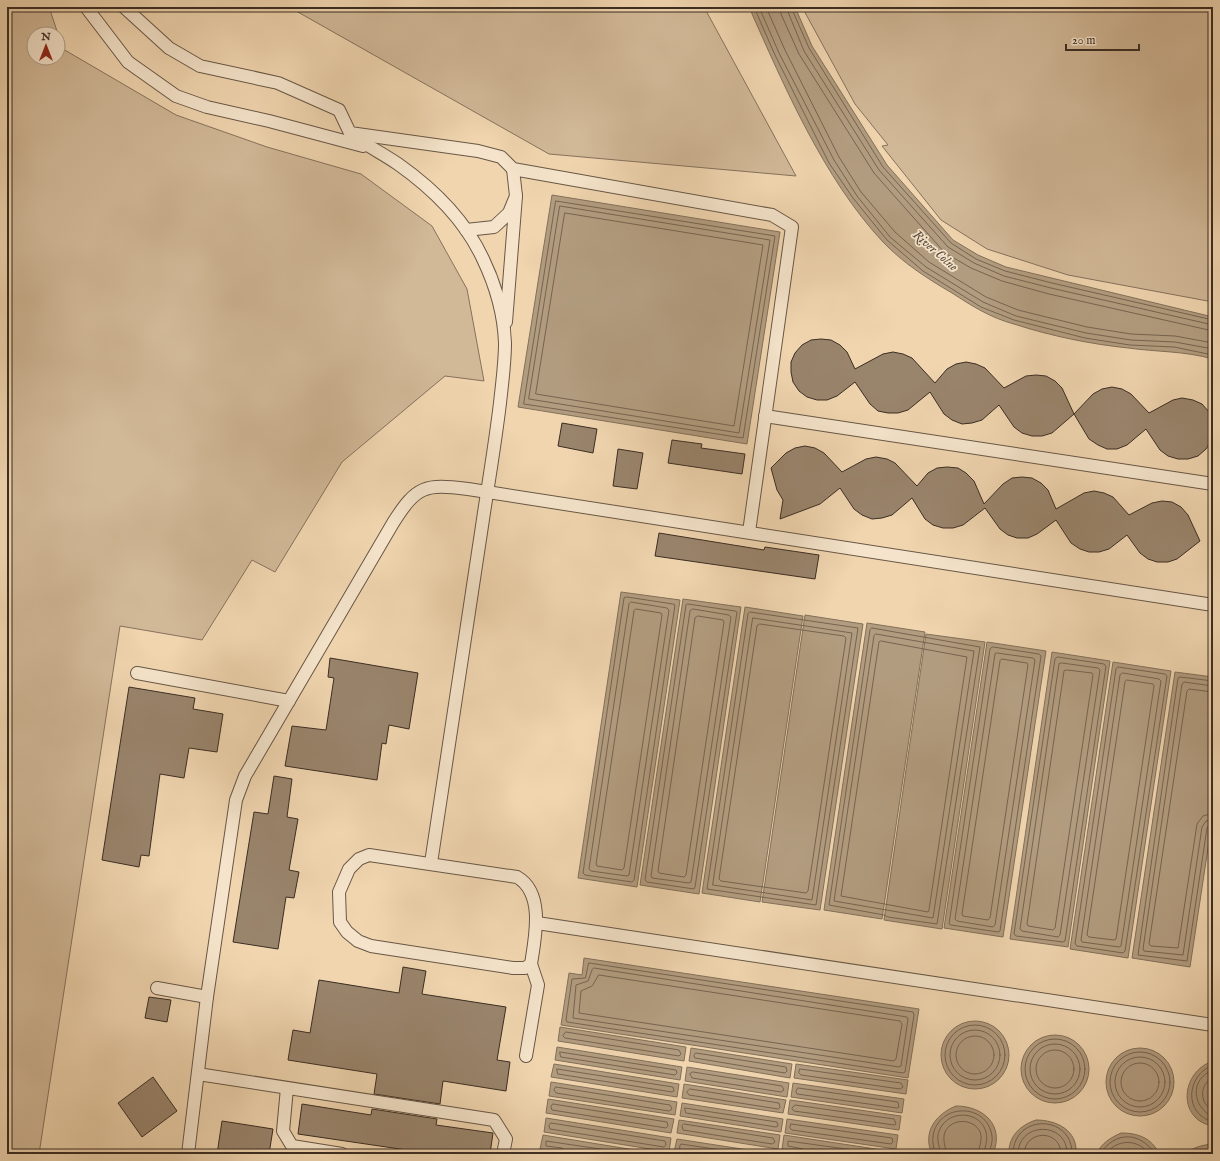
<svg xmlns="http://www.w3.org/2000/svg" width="1220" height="1161" viewBox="0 0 1220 1161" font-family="'IM FELL English',serif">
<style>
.green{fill:#d1b897;stroke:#86725d;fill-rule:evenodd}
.water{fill:#b29c7f;stroke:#82705a}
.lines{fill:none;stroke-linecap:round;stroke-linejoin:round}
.shore{stroke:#766451;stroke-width:1}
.building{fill:#99846c;stroke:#3b2d23}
.service-casing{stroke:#685746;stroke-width:14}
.service{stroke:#f5e4cb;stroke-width:12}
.labels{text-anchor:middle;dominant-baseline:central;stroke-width:3.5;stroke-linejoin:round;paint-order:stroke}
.water-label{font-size:13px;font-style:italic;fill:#59493a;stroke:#f5e4cb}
</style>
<rect width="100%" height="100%" fill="#f0d5af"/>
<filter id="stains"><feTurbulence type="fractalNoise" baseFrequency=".005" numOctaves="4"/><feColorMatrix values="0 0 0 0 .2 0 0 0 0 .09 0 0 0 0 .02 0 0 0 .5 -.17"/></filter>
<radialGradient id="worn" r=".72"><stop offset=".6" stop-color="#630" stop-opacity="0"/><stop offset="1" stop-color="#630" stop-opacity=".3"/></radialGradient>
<!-- green -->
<g class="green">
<path d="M7 7H49L63 49 176 115 267 147 361 174 432 226 467 289 484 381 445 376 342 462 275 572 252 560 202 640 120 626 39 1154H7ZM34 34H58V58H34Z"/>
<polygon points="289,7 704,7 796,176 549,154"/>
<polygon points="802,7 1213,7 1213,302 1068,275 987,249 941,220 882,146 888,145 855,104"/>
</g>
<!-- water -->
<g class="water">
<path d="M749 7H795L812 46 887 165 953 240 978 255 1006 267 1213 317V359C1185 351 1157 352 1128 348 1090 344 1051 336 1014 324 991 318 972 306 952 293 928 279 903 263 883 242 824 179 784 86 749 7Z"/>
<polygon points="552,195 780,232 747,444 518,407"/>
<polygon points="621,592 680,600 637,887 578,878"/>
<polygon points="683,599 741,607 699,894 640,885"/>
<polygon points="745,607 803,616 760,902 702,893"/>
<polygon points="805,615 863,624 820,910 762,902"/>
<polygon points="867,623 925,632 882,919 824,910"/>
<polygon points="926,634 985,642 942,929 884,920"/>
<polygon points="987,642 1046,651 1003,937 944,928"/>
<polygon points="1052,652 1110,661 1068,947 1010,939"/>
<polygon points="1113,662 1171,671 1128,958 1070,949"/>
<polygon points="1175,672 1213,677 1213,815 1190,967 1132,958"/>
<polygon points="584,958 919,1009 908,1078 561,1025 569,973 582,975"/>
<circle cx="975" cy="1055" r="34"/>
<polygon points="560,1027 686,1047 684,1061 558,1041"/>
<circle cx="1055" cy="1069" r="34"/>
<polygon points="557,1047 682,1067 680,1080 555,1060"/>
<polygon points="691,1048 792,1064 790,1078 689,1061"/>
<circle cx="1140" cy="1082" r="34"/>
<path d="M1213 1061V1126C1177 1120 1180 1072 1213 1061Z"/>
<polygon points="554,1064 679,1084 677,1097 551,1077"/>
<polygon points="796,1064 908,1080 906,1094 794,1078"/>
<polygon points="687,1067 789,1083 787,1097 685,1081"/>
<polygon points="551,1082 677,1102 675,1115 549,1096"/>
<polygon points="793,1083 904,1099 902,1113 791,1097"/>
<polygon points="684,1084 786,1100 783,1113 682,1098"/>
<polygon points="548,1099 674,1119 671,1133 546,1113"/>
<polygon points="790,1100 901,1116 899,1130 788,1114"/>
<polygon points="682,1103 783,1119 781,1132 680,1116"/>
<path d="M956 1106C983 1106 1005 1125 993 1154H932C922 1132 936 1114 956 1106Z"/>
<polygon points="546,1118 671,1138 669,1152 544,1132"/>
<polygon points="787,1119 898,1135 896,1149 785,1133"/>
<polygon points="679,1120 780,1135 778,1149 677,1133"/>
<path d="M1036 1120C1056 1120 1078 1130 1076 1154H1009C1008 1136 1021 1125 1036 1120Z"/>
<path d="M1121 1133C1138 1133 1152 1138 1159 1154H1096C1102 1143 1110 1138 1121 1133Z"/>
<polygon points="543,1135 659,1154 572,1154 540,1149"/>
<polygon points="784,1135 895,1152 895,1154 814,1154 782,1149"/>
<polygon points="677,1139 774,1154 686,1154 674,1152"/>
<path d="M1213 1144V1154H1185C1194 1147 1202 1145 1213 1144Z"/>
</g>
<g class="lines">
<!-- shore -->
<g class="shore">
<polyline points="754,7 775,55 829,163 853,198 887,240 923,271 981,307 1014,320 1085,338 1130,345 1174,347 1213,355"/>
<polyline points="759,7 779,53 834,160 857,196 890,237 926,267 983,302 1016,316 1086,333 1131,340 1175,342 1213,349"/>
<polyline points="766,7 785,50 839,157 861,192 895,232 929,262 986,297 1018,310 1087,327 1131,334 1175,336 1213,343"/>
<polyline points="780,7 781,14 799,54 874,173 945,253 971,268 1002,281 1049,294 1213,331"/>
<polyline points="786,7 804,51 879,170 948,247 974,263 1004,276 1051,288 1213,325"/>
<polyline points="791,7 809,48 883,167 951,243 976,259 1005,271 1052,283 1213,320"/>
<polygon points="556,201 775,236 743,438 524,404"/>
<polygon points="560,206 770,240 739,433 529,399"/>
<polygon points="565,213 763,245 734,426 536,394"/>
<polygon points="627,597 673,604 675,605 634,880 632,882 585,875 583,873 624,598"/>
<polygon points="631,602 667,608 669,610 629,875 627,876 591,871 589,869 629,604"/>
<polygon points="688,604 735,611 737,612 695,887 694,889 647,882 645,880 686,605"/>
<polygon points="636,609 661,613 662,615 624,868 622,870 597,866 596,864 634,611"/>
<polygon points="693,609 729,615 731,617 691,882 689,883 652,878 651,876 690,611"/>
<polygon points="750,612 858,628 816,905 707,889 748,614"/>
<polygon points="698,616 723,620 724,622 686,875 684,877 659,873 658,871 695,618"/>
<polygon points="753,618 852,633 812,900 713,885"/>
<polygon points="760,624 844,636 846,638 808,891 806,893 721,881 719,879 757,626"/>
<polygon points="872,628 980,647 937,924 888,917 884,915 829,905 870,630"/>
<polygon points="876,634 974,651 933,918 834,901 874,636"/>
<polygon points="881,641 967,657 929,910 928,912 841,896 879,642"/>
<polygon points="993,647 1039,654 1041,656 1000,931 998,932 951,925 949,924 990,649"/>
<polygon points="997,653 1033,658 1035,660 995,925 993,927 957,921 955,919 995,654"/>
<polygon points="1058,657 1104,664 1106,666 1065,941 1063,942 1016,936 1014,934 1055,659"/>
<polygon points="1002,659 1027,663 1028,665 990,918 988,920 963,916 962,914 1000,661"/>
<polygon points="1062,663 1098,668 1100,670 1060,935 1058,937 1022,931 1020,929 1059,664"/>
<polygon points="1118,667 1165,674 1167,676 1125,951 1123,953 1077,946 1075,944 1116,669"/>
<polygon points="1067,670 1092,673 1093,675 1055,928 1053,930 1028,926 1027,924 1064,671"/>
<polygon points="1123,673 1159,679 1161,681 1121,946 1119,947 1082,942 1081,940 1120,675"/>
<polygon points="1127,680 1153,684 1154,686 1116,939 1114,940 1089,937 1087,935 1125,682"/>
<polyline points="1213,681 1180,677 1178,678 1138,955 1187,961 1207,828 1209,825 1213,824"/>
<polyline points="1213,686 1184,682 1182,684 1143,949 1144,951 1183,955 1202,827 1206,821 1213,819"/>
<polyline points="1213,692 1189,689 1187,691 1149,944 1151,946 1178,948 1197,824 1203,816 1213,813"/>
<polygon points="589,963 913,1012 914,1015 905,1072 903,1073 567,1022 566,1020 572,979 585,978"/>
<polygon points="594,968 907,1017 908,1019 901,1066 899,1067 573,1018 576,985 588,981 592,970"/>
<polygon points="599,975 900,1021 902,1024 896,1059 894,1061 579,1013 581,991 592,986"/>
<circle cx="975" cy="1055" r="30"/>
<circle cx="975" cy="1055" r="25"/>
<polygon points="566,1032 679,1050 681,1054 679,1056 565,1038 563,1036"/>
<circle cx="975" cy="1055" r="19"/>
<circle cx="1055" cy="1069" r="30"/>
<circle cx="1055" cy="1069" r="25"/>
<circle cx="1055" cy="1069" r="19"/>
<polygon points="560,1052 676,1070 677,1073 675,1075 561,1057"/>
<circle cx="1140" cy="1082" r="30"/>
<polygon points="696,1053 786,1067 787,1071 785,1073 695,1058 694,1056"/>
<circle cx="1140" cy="1082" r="25"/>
<circle cx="1140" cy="1082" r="19"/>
<path d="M1213 1065C1186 1075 1183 1114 1213 1122"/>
<polygon points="557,1069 673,1087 674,1091 672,1092 558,1074"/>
<polygon points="800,1069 901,1083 903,1087 900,1089 801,1075 799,1073"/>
<path d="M1213 1070C1189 1079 1192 1107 1213 1117"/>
<polygon points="693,1072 782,1086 784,1090 781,1092 692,1078 690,1074"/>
<path d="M1213 1077C1199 1085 1199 1103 1213 1111"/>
<polygon points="556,1087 670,1105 672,1109 669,1111 556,1093 554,1090"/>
<polygon points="798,1088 898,1102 899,1107 897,1108 797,1094 796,1092"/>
<polygon points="690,1089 779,1103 780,1107 778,1109 689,1095 687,1092"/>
<polygon points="553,1104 667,1122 668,1126 666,1128 552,1110 551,1107"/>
<polygon points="795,1105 894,1119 896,1124 894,1125 794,1111 792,1109"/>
<polygon points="685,1108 777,1122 778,1126 776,1127 686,1113"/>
<polygon points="551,1123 665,1141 666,1145 664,1147 550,1129 549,1126"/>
<polygon points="684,1124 773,1138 775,1142 772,1144 683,1130 682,1126"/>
<polygon points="791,1124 892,1138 893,1142 891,1144 792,1130 790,1128"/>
<polyline points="565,1154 562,1148 546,1146 546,1141 634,1154"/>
<polyline points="679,1154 680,1145 681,1144 748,1154"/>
<polyline points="805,1154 803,1149 788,1146 788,1141 883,1154"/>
<polyline points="810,1154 810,1150 812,1149 848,1154"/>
<path d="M935 1154C934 1148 932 1142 933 1136 938 1103 987 1102 992 1136 993 1142 990 1148 989 1154"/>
<path d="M940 1154C940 1145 935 1138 940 1129 948 1111 977 1110 985 1129 989 1138 985 1145 984 1154"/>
<path d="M946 1154C946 1147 942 1140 945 1132 951 1118 974 1118 980 1132 983 1140 979 1146 978 1154"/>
<path d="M1013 1154C1013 1113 1073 1114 1072 1154"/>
<path d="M1018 1154C1018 1121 1068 1121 1067 1154"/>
<path d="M1024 1154C1025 1129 1061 1129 1061 1154"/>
<path d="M1100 1154C1115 1131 1140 1131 1155 1154"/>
<path d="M1106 1154C1117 1138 1139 1139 1149 1154"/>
</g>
</g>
<!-- building -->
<g class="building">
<polygon points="821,339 831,340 840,345 847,352 855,369 883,354 893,352 903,354 912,358 935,383 947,369 956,364 966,362 976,364 985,368 1004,388 1026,376 1036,375 1046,376 1055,381 1062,388 1074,414 1093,394 1102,389 1112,387 1122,389 1131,394 1149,413 1173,400 1182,398 1193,400 1202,404 1209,412 1213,424 1211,441 1206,449 1198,456 1188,459 1178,459 1168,456 1160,450 1146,429 1127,445 1117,449 1107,449 1098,445 1089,439 1074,414 1052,433 1042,436 1032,436 1022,433 1014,427 999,405 982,420 972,423 962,424 952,420 944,414 930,392 908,410 898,413 888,413 878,411 870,404 855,382 837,396 827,400 817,400 807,397 799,391 793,382 791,372 791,362 795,353 802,345 811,340"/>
<polygon points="562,423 597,429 593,453 558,446"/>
<polygon points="672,440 702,444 701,448 745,454 742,474 668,463"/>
<polygon points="805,446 815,448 824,453 842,472 866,459 876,457 887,459 895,463 917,486 928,473 937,468 947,467 958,468 966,473 974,481 984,504 1003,484 1012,478 1022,477 1032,478 1041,483 1048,490 1056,509 1084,493 1094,491 1104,493 1113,497 1129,515 1152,503 1162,501 1172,502 1181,507 1188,515 1200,541 1177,559 1168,562 1157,562 1148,559 1140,553 1127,535 1109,549 1099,552 1089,552 1080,549 1071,543 1056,520 1037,534 1028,538 1017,538 1008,535 1000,529 985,508 963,525 953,528 943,528 933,525 925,519 912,498 892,515 882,518 872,519 862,515 854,509 840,488 820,504 780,519 783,500 777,490 771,468 786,453 795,448"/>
<polygon points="618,449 643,453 637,489 613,486"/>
<polygon points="659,533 764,550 765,547 819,555 815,579 655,556"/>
<polygon points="330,658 418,673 409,729 389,725 386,744 382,743 377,780 285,766 292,726 326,730 334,678 328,677"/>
<polygon points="129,687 195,698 193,709 223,714 217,752 189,748 184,778 160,774 149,856 141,855 139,867 102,860"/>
<polygon points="274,776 292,779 287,817 298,819 289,870 299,872 294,898 286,897 278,949 233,942 254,812 268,814"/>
<polygon points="403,967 426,971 422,994 506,1007 497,1060 510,1062 506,1091 443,1081 440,1104 374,1094 377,1074 288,1060 293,1030 310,1033 319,980 399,993"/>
<polygon points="149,997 171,1000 167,1022 145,1018"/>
<polygon points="153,1077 177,1111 142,1137 118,1103"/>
<polygon points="302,1104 371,1115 372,1109 437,1119 436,1125 493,1133 490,1154 434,1154 298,1134"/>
<polygon points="222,1121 273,1129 269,1154 217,1154"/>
</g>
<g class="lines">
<!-- service casing -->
<g class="service-casing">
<g id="service">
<polyline points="86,7 128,62 176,96 207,107 269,121 363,146"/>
<polyline points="124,7 169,48 200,66 278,83 339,110 350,133 478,151 501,157 513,169 772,215 792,227 749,532"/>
<path d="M351 134C367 146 382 153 398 164 432 188 465 220 483 259 495 284 504 315 505 343 505 363 502 384 500 403 495 445 488 485 482 526 465 638 448 751 431 863"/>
<polyline points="466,230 494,227 509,213 516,196 513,169"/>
<polyline points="506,322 516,196"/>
<polyline points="765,416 1213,484"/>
<polyline points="137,673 289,701"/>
<path d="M369 855 517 877C545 893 535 938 531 964L525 968H513L371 946 358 941 347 932 340 922 339 892 349 869 359 859Z"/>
<polyline points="537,923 1213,1025"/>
<polyline points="157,988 207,997"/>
<polyline points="526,1056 538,985 531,964"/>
<polyline points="198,1074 494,1120 506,1139 503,1154"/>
<polyline points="287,1088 283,1131 292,1146 342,1154"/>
<path d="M188 1154 207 997 236 800 245 776 393 523C417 485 425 484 468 489L1213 605"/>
</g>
</g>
<!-- service -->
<use href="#service" class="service"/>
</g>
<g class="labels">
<!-- water labels -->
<g class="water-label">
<text transform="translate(935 251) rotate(41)">River Colne</text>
</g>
</g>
<!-- margin -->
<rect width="1220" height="1161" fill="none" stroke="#f0d5af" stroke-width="24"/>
<rect x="8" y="8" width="1204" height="1145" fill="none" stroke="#3b2d23" stroke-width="2"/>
<rect x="12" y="12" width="1196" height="1137" fill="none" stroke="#3b2d23"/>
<!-- north arrow -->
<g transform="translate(46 46)"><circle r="19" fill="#f5e4cb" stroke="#ab9b88"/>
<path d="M0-3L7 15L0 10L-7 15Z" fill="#8f2418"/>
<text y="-6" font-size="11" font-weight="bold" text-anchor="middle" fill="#3b2d23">N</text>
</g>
<!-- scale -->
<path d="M1066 44v6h73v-6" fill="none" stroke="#3b2d23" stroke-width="2"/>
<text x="1072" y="44" font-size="12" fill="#3b2d23" stroke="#f5e4cb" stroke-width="3" paint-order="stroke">20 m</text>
<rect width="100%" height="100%" filter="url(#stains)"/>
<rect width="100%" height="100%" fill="url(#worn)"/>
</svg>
